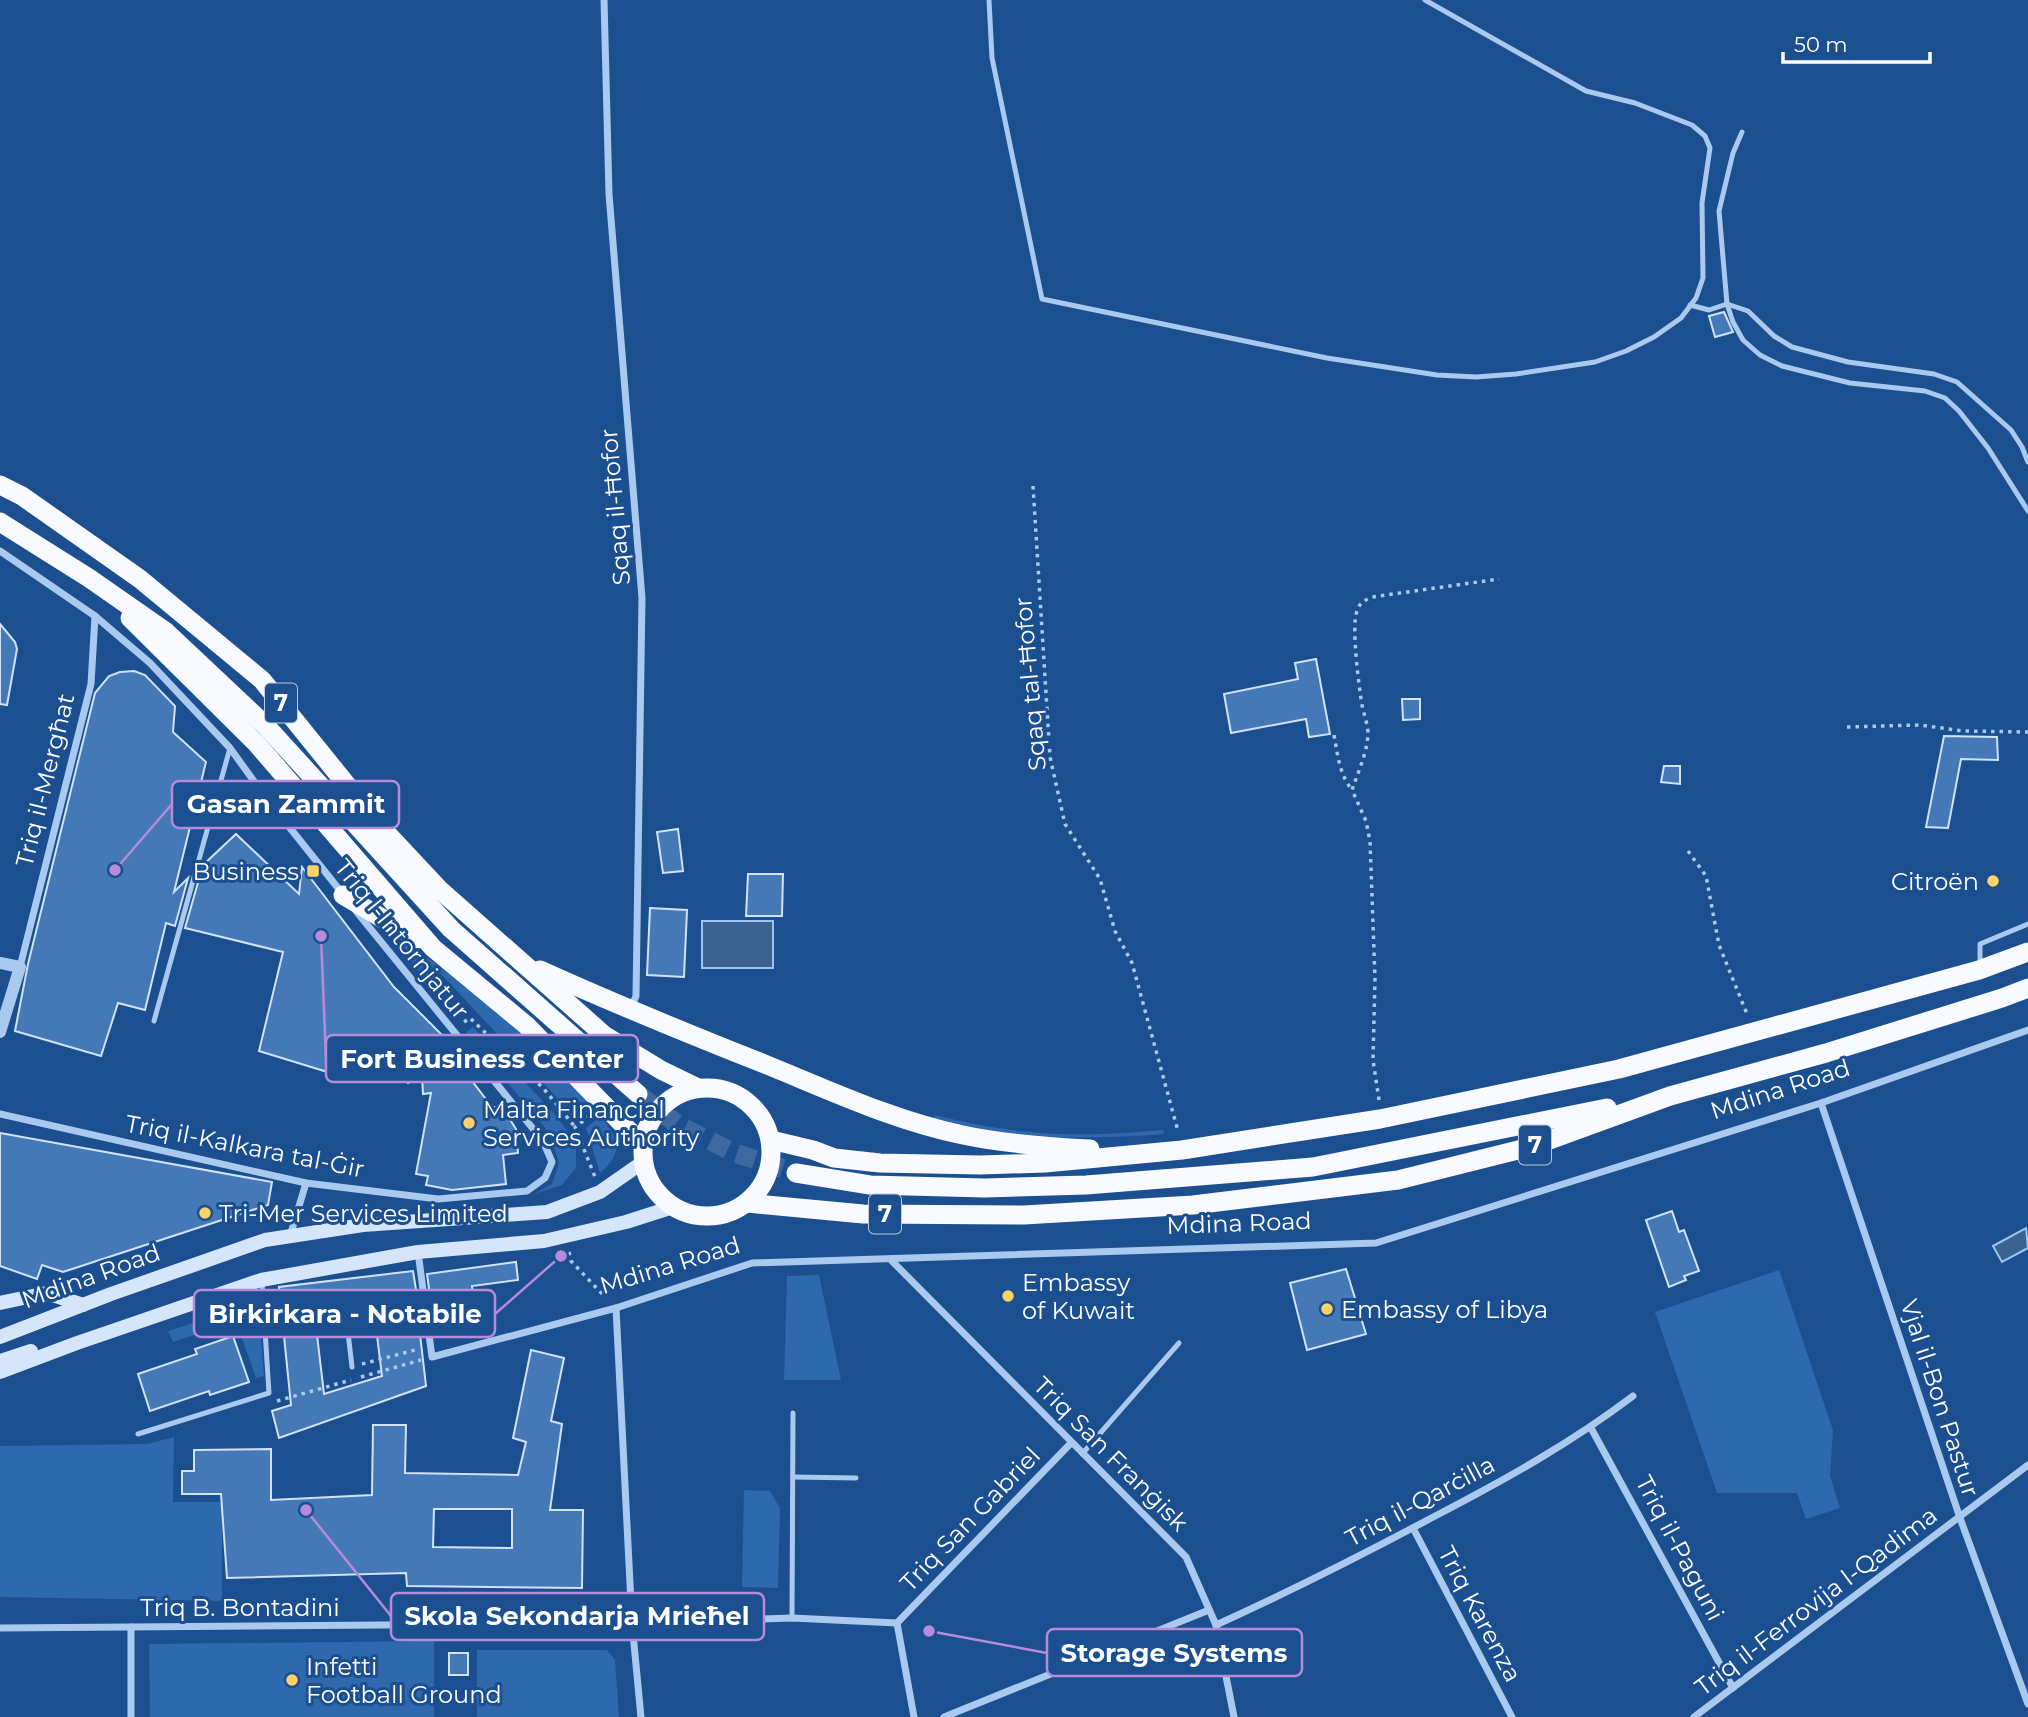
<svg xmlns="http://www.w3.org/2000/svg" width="2028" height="1717" viewBox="0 0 2028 1717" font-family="Montserrat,sans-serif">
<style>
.green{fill:#2e69ad}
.water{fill:#3c6290;stroke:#9cc4f0;stroke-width:2}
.building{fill:#4478b7;stroke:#cfe3fa;stroke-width:2;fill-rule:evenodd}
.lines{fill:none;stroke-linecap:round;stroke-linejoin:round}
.trunk-tunnel{stroke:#3d69a0;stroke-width:19;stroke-dasharray:19 10;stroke-linecap:butt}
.path{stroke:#a9c9ee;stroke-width:3.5;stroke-dasharray:3.5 5;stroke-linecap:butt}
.service{stroke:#a9c9ee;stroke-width:5}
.minor{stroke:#a9c9ee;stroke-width:7}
.tertiary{stroke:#a9c9ee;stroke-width:12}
.secondary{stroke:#d6e6fa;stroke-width:14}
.trunk{stroke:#f8faff;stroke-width:19}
.poi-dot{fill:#ffd166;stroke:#1b4f8f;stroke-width:2.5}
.labels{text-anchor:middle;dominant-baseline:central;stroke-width:6;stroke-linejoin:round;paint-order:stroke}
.shield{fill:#1b4f8f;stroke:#bbcadd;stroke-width:2}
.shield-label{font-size:23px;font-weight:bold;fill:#fff}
.street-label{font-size:24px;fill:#fff;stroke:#1b4f8f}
.poi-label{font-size:24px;fill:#fff;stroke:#1b4f8f;text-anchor:start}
.leader{fill:none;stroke:#b68bdc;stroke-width:2.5}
.callout-dot{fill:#b68bdc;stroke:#1b4f8f;stroke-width:2.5}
.callout{fill:#1b4f8f;stroke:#b68bdc;stroke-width:2.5}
.callout-label{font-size:26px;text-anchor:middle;font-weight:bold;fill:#fff}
</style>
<rect width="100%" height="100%" fill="#1b4f8f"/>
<!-- green -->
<g class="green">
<path d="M403 942C473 986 535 1044 594 1103L577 1119 440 973 426 980 399 947Z"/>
<polygon points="473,1027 553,1112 568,1132 576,1150 576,1168 562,1185 534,1194 552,1184 559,1163 550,1134 466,1032"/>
<path d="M935 1115C1018 1136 1078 1138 1163 1130L1164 1134C1080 1140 1016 1140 934 1118Z"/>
<path d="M601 1116C619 1140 624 1152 600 1173L586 1128Z"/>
<polygon points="1779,1270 1833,1430 1830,1476 1840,1508 1806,1519 1797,1493 1717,1493 1655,1312"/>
<polygon points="819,1275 841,1380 784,1380 787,1276"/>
<polygon points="258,1302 264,1376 256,1378 236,1321 173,1342 168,1331"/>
<polygon points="174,1437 173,1502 222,1502 222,1601 0,1597 0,1446 147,1444"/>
<polygon points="744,1490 770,1491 780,1508 778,1588 742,1587"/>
<polygon points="434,1641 434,1717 150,1717 149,1644"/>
<polygon points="477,1650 607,1650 615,1660 619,1717 477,1717"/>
</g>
<!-- water -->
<g class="water">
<rect x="702" y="921" width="71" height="47"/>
<polygon points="2026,1228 2028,1248 2002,1262 1993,1246"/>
</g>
<!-- building -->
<g class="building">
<polygon points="1724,312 1733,332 1715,337 1709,316"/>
<polygon points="0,624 15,642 17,649 7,705 0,704"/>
<polygon points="1316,659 1330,734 1309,737 1306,719 1231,733 1224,694 1298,679 1295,663"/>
<polygon points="134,671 145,675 175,706 173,732 206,762 174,892 188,878 175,926 166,923 145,1010 118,1003 101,1056 15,1031 28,964 95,693 109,676 120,672"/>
<polygon points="1402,699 1420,699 1420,719 1403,720"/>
<polygon points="1944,736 1997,737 1998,760 1961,759 1948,828 1926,827"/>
<polygon points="1664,766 1680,766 1680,784 1661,782"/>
<polygon points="678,829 683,871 663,873 657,832"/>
<polygon points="236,834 299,894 302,867 394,987 459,1052 453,1056 492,1107 502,1107 516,1129 518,1153 503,1155 506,1184 452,1190 426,1185 428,1176 416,1174 431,1093 423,1094 422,1075 408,1083 398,1071 388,1078 363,1047 347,1078 259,1051 283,952 185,928 203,865"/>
<polygon points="748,874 783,874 782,916 746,916"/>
<polygon points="650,908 687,910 684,977 647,975"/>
<polygon points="0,1133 272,1182 268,1205 63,1272 42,1265 37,1279 0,1266"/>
<polygon points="1672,1211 1679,1232 1684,1230 1699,1271 1684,1276 1686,1280 1669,1287 1646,1220"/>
<polygon points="516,1262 518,1280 472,1286 477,1326 435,1332 427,1274"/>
<polygon points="1346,1269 1366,1334 1307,1350 1290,1283"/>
<path d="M413 1271 423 1333 420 1334 426 1386 279 1438 272 1411 291 1405 279 1287ZM344 1293 349 1297 372 1295 382 1376 324 1394 313 1301 339 1299Z"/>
<polygon points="233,1336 249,1382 210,1395 209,1391 150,1411 138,1374 197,1354 195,1349"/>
<path d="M531 1350 564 1358 551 1421 562 1424 550 1510H583L582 1588 407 1586 406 1573 227 1578 221 1494H182V1471H194V1450L271 1449V1500L372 1495 373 1425H406L405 1473 518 1475 526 1442 513 1438ZM434 1509H512V1548L433 1547Z"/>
<rect x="449" y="1653" width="19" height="22"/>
</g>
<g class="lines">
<!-- trunk-tunnel -->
<polyline class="trunk-tunnel" points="638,1094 680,1126 735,1153 796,1173"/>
<!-- path -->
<g class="path">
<polyline points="1033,486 1050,757 1065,824 1100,879 1115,931 1132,963 1178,1131"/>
<polyline points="1847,727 1920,725 1963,731 2028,732"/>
<path d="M1334 735C1338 756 1339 773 1352 790"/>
<polyline points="1688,851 1706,876 1719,945 1747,1014"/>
<polyline points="464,1022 470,1018 544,1089 575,1127"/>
<path d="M1379 1100 1373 1060 1375 979 1370 841 1366 821 1352 790C1358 772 1368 751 1368 732 1367 722 1364 714 1362 705 1359 687 1351 626 1357 611 1359 603 1365 600 1372 597L1499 579"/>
<polyline points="590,1116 575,1127 595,1177"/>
<polyline points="569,1252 571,1261 605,1297"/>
<polyline points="362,1364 419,1349"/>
<polyline points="361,1377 421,1360"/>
<polyline points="277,1401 351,1380"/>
</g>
<!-- service -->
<g class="service">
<polyline points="989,0 992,58 1042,299 1327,358 1437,375 1476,377 1516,374 1595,362 1626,351 1654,337 1681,318 1696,298 1703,278 1702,203 1710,148 1705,136 1692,125 1635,103 1586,91 1425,0"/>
<polyline points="1742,132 1733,153 1719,211 1727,304 1733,322 1743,340 1760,355 1782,366 1850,383 1925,391 1945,398 1959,411 1988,448 2028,511"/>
<polyline points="1690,305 1709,310 1727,304 1748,311 1774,336 1792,347 1848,362 1934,374 1957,382 2011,430 2022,447 2028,462"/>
<polyline points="1980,967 1980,944 2028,924"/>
<polyline points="154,1021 230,748"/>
<polyline points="344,1298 352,1367"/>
<polyline points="138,1434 269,1393 262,1283"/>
<polyline points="1082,1454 1179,1343"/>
<polyline points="793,1477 856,1478"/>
<polyline points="792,1618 793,1413"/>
</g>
<!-- minor -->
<g class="minor">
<polyline points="604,0 609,194 642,598 636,996 632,1006"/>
<polyline points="0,551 95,616 150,663 230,748 266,798 342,893"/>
<polyline points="20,967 91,684 95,616"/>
<polyline points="1821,1103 1960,1518 2028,1704"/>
<polyline points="0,1114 306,1183 438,1199 527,1191 545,1178 552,1162 543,1141 356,911"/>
<polyline points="290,1236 306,1183"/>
<polyline points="418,1252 432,1357 616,1308 752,1263 1376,1243 1821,1103 2028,1030"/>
<polyline points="890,1259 1186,1557 1216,1625 1234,1717"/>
<polyline points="616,1308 632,1623 641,1717"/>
<polyline points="1591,1428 1733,1688"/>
<polyline points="1413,1528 1512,1717"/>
<polyline points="897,1623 1071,1443"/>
<polyline points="897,1623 914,1717"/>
<path d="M1216 1625C1291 1591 1364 1554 1437 1515 1506 1479 1571 1443 1633 1396"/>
<polyline points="131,1627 131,1717"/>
<polyline points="0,1628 632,1623 792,1618 897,1623"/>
<polyline points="944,1717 1209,1610"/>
<polyline points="1694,1717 2028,1465"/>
</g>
<!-- tertiary -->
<polyline class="tertiary" points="0,963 20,967 0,1032"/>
<!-- secondary -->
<g class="secondary">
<polyline points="0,1303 47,1293 83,1305"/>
<polyline points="0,1337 111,1294 265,1240 363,1225 547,1212 600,1192 643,1162"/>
<polyline points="0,1361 31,1351"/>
<polyline points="0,1372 77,1343 261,1280 418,1252 544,1241 626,1222 673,1207"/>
</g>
<!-- trunk -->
<g class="trunk">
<polyline points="0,485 22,496 140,579 262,680 380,826 439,889 604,1035 661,1070 698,1088"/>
<polyline points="0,522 89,578 165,631 266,726 451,929 638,1094"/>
<polyline points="130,618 256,743 433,948 526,1025 642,1144"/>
<polyline points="343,895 417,939"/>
<path d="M540 970C615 1004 691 1035 767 1065 831 1091 895 1121 963 1135 1005 1144 1048 1147 1090 1149"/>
<circle cx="707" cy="1152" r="64"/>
<polyline points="771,1140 813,1150 834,1158 880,1163 980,1165 1045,1163 1182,1150 1380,1119 1619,1069 1979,970 2028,952"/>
<polyline points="796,1173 870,1185 985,1188 1086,1185 1313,1167 1607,1108"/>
<polyline points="747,1203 863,1214 1024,1215 1193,1205 1398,1180 1530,1147 1670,1096 1826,1053 2002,998 2028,988"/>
</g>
</g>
<!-- markers -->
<g class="poi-dot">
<rect x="306" y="864" width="14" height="14" rx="3.5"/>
<circle cx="1993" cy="881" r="7"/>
<circle cx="469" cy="1123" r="7"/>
<circle cx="205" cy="1213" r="7"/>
<circle cx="1008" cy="1296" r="7"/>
<circle cx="1327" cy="1309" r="7"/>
<circle cx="292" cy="1680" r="7"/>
</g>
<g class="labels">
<!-- shield labels -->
<g class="shield">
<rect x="265" y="683.5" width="32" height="39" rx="5"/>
<rect x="1519" y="1125.5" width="32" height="39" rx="5"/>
<rect x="869" y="1194.5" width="32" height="39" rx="5"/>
</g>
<g class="shield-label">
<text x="281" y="703">7</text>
<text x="1535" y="1145">7</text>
<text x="885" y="1214">7</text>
</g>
<!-- street labels -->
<g class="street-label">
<text transform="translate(615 507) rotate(-95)">Sqaq il-Ħofor</text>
<text transform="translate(1030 684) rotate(-95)">Sqaq tal-Ħofor</text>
<text transform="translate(45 780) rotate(-76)">Triq il-Mergħat</text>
<text transform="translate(402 939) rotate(51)">Triq l-Intornjatur</text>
<text transform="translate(1780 1089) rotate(-18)">Mdina Road</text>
<text transform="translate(245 1146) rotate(11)">Triq il-Kalkara tal-Ġir</text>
<text transform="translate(1239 1223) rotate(-2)">Mdina Road</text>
<text transform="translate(670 1265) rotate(-17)">Mdina Road</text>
<text transform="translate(91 1276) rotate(-20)">Mdina Road</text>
<text transform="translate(1940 1398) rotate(72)">Vjal il-Bon Pastur</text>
<text transform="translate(1111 1454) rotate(45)">Triq San Franġisk</text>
<text transform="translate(1420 1501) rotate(-28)">Triq il-Qarċilla</text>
<text transform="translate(970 1519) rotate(-46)">Triq San Gabriel</text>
<text transform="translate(1680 1548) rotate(62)">Triq il-Paguni</text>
<text transform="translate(1816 1601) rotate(-37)">Triq il-Ferrovija l-Qadima</text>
<text x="240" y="1607">Triq B. Bontadini</text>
<text transform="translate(1480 1614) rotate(62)">Triq Karenza</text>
</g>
<!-- poi labels -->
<g class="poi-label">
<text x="299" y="871" text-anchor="end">Business</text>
<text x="1979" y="881" text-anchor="end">Citroën</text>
<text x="483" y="1109">Malta Financial<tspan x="483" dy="28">Services Authority</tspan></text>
<text x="219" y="1213">Tri-Mer Services Limited</text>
<text x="1022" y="1282">Embassy<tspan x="1022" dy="28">of Kuwait</tspan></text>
<text x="1341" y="1309">Embassy of Libya</text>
<text x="306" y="1666">Infetti<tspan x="306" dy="28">Football Ground</tspan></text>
</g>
</g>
<!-- callouts -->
<path class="leader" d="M115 870L172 804M321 936L326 1059M561 1256L495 1314M306 1510L391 1616M929 1631L1047 1653"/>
<g class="callout-dot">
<circle cx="115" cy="870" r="7"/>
<circle cx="321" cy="936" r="7"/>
<circle cx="561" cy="1256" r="7"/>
<circle cx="306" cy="1510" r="7"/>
<circle cx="929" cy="1631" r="7"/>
</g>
<g class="callout">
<rect x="172" y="781" width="227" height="47" rx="7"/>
<rect x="326" y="1035" width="312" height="47" rx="7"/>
<rect x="194" y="1290" width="301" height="47" rx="7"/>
<rect x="391" y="1593" width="373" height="47" rx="7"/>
<rect x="1047" y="1629" width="255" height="47" rx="7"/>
</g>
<g class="callout-label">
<text x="286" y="813">Gasan Zammit</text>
<text x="482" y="1068">Fort Business Center</text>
<text x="345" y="1323">Birkirkara - Notabile</text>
<text x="577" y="1625">Skola Sekondarja Mrieħel</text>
<text x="1174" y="1662">Storage Systems</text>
</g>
<!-- scale -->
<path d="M1783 52v10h147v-10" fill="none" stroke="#ffffff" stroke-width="3.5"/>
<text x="1794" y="52" font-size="21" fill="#ffffff" stroke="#1b4f8f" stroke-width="5" paint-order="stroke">50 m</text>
</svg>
